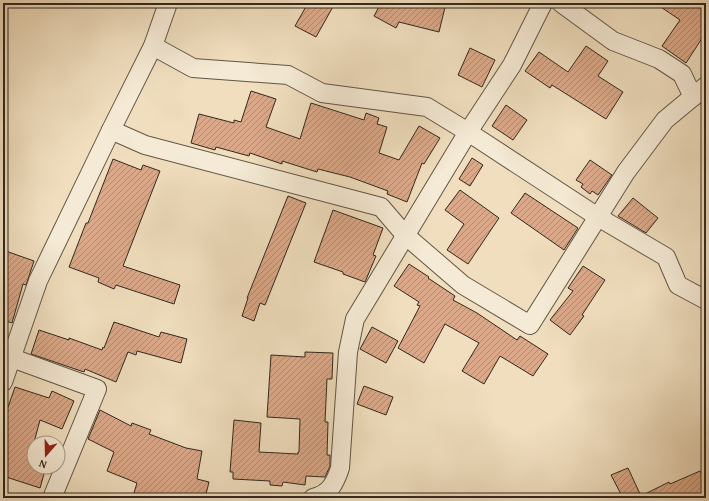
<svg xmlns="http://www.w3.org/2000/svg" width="709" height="501" viewBox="0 0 709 501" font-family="'Gentium Book Plus',serif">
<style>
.building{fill:url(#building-hatch);stroke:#31281d}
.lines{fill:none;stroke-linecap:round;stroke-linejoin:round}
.minor-casing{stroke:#615645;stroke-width:20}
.minor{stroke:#f5ead5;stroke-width:18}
</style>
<defs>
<pattern id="building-hatch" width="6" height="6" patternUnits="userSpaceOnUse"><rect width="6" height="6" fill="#dba98a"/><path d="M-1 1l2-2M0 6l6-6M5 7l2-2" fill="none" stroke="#b28a70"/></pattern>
</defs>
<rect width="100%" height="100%" fill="#f0debe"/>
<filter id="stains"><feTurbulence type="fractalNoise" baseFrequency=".005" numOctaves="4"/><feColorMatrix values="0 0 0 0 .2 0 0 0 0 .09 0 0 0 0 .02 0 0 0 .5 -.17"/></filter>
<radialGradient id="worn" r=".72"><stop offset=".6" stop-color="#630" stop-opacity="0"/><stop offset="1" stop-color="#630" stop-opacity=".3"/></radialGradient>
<!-- building -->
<g class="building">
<polygon points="308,3 335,3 316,37 295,26"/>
<polygon points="381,3 446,3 439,32 399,22 396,28 374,16"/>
<polygon points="655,3 698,3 706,9 706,32 686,63 662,46 680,20"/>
<polygon points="586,46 608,61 598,76 623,92 606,119 552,85 550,88 525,71 539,52 568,72"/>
<polygon points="470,48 495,60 482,87 458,75"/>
<polygon points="251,91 276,99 266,127 300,139 311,103 364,120 366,113 379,118 377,124 387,127 379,153 399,160 419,126 440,138 424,164 422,163 407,202 387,194 388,191 350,177 318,169 317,172 282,161 282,164 250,153 249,156 216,147 215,150 191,143 199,114 234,123 234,120 241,122"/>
<polygon points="506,105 527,120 513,140 492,126"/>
<polygon points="472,158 483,165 470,186 459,179"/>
<polygon points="113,159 141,170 143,165 160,171 123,266 180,285 174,304 116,285 114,289 98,282 99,278 69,267 86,223 88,223"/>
<polygon points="590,160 612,175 598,195 592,191 590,194 581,187 583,184 576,180"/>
<polygon points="460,190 499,218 468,264 447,250 464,224 445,210"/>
<polygon points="525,193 578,228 564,250 511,213"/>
<polygon points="288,196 306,203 265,305 260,303 254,321 242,316 248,298 247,298"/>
<polygon points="633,198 658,218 646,233 618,216"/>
<polygon points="333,210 383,228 373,255 376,256 365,282 343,274 343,272 314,262"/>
<polygon points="3,250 34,261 26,285 23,284 12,323 3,320"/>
<polygon points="409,264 429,277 428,278 455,296 453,300 477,313 517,340 520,336 548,354 533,376 500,356 484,384 462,371 479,343 445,324 424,363 398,348 420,306 417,305 419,302 394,286"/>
<polygon points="583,266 605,280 582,315 584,316 570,335 550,320 573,291 568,288"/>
<polygon points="114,322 159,337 161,332 187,339 181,363 137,351 136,355 128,352 116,382 85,369 84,372 31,354 39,330 69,340 69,338 102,350 103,347 104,348"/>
<polygon points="372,327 398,341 386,363 360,349"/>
<polygon points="305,352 333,353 332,379 327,379 325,422 328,422 327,455 330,455 330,466 325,477 306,476 305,485 283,482 282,486 270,485 270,481 233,479 233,472 230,472 234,420 261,423 259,452 298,454 298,452 299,452 300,419 267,417 271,355 305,357"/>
<polygon points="364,386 393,397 386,415 357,404"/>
<polygon points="15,387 49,398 52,391 74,401 62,429 40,420 30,457 34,459 34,467 46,467 40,488 3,476 3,429 8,410 7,410"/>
<polygon points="100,410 131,426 132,423 151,430 149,434 186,448 202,451 197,479 209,482 205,498 139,498 133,496 137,483 107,471 114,452 88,439"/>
<polygon points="628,468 641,496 669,482 670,484 700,471 706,484 706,498 623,498 611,475"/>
</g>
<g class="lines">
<!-- minor casing -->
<g class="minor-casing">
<g id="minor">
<polyline points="561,3 613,41 659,59 682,74 693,97"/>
<polyline points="153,46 193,68 288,75 322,93 427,107 468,132 598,217 666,257 678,285 706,300"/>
<polyline points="111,130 145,145 381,207 405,235 463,285 530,325 626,172 665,120 706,86"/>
<polyline points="12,358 97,389 52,498"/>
<polyline points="3,382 38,281 111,130 153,46 168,3"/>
<path d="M313 498C330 494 335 483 340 468L348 352 355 319 468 132 512 65 543 3"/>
</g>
</g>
<!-- minor -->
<use href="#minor" class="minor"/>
</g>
<!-- margin -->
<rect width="709" height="501" fill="none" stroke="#f0debe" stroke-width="16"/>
<rect x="4" y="4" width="701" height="493" fill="none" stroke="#31281d" stroke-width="2"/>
<rect x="8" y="8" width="693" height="485" fill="none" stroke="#31281d"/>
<!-- north arrow -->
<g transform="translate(46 455) rotate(200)"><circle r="19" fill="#f5ead5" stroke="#a79c8b"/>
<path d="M0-3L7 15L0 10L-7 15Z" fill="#8f2418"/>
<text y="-6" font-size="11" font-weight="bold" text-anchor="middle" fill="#31281d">N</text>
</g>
<rect width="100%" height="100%" filter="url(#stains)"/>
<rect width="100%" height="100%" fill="url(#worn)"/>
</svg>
